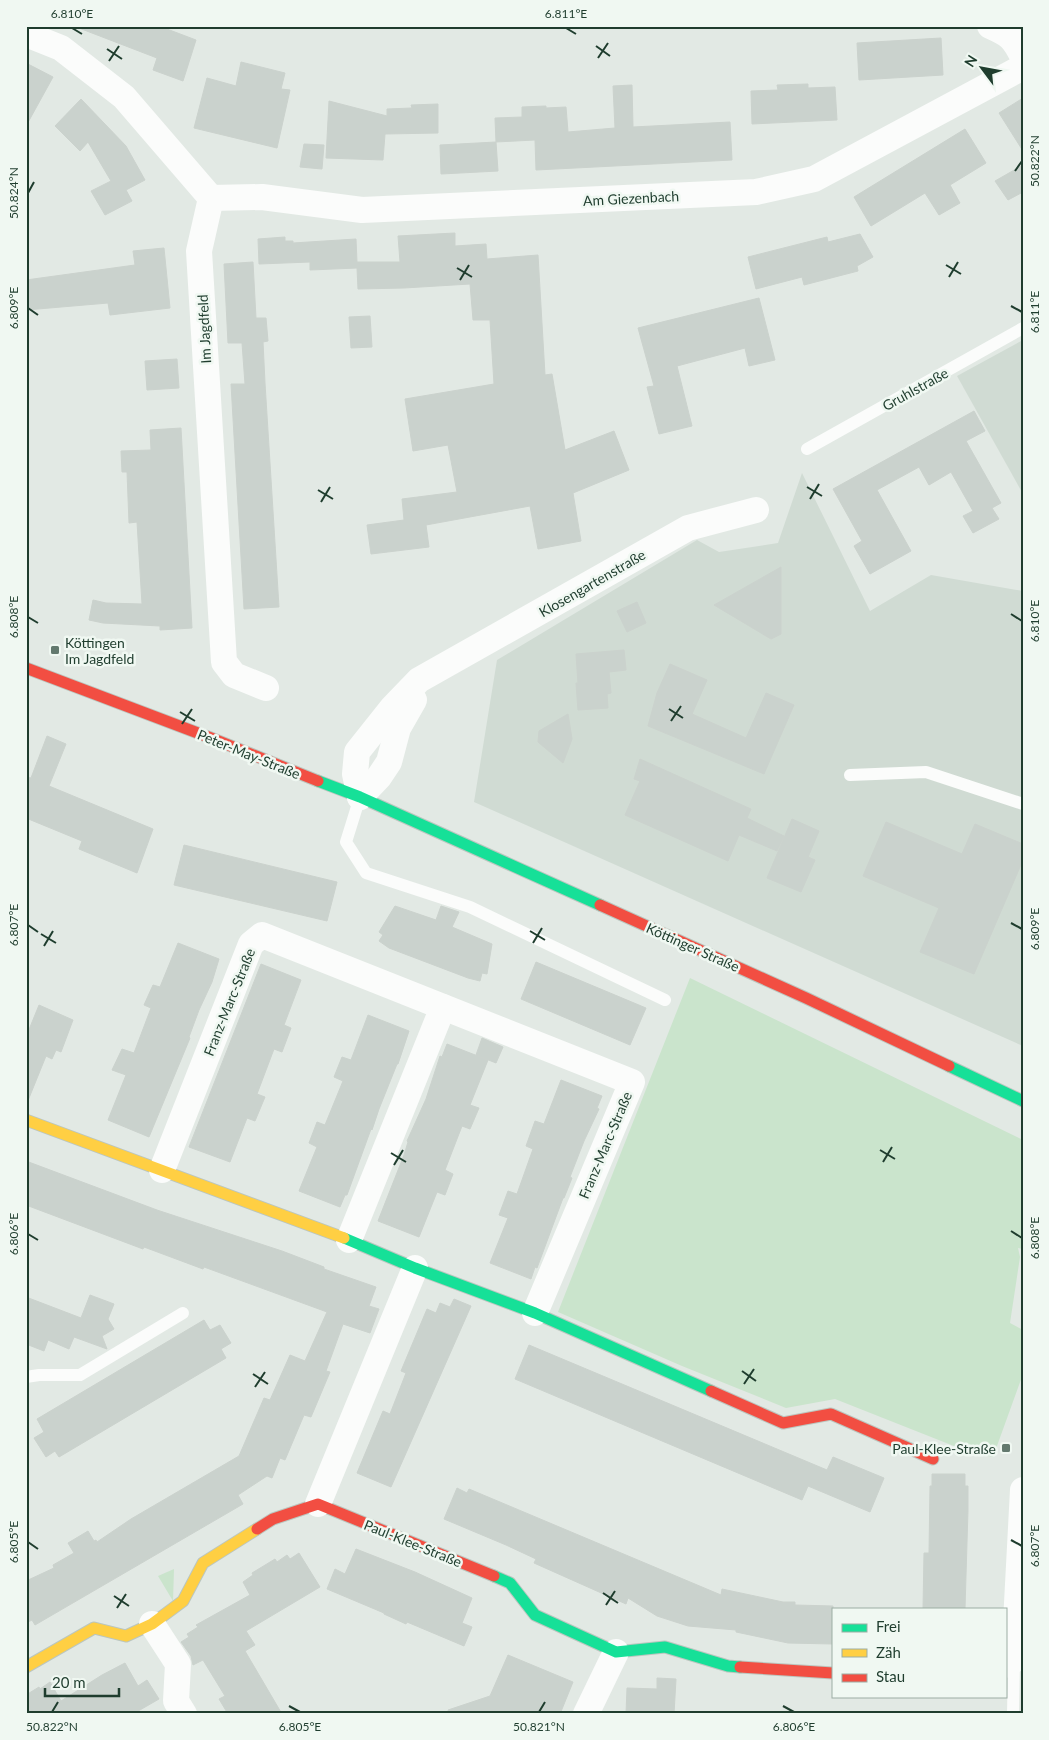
<svg xmlns="http://www.w3.org/2000/svg" width="1049" height="1740" viewBox="0 0 1049 1740" font-family="Lato,sans-serif">
<style>
.built{fill:#d0dbd3}
.green{fill:#cae4cc}
.building{fill:#cad2cd;stroke:#cbd2cd}
.lines{fill:none;stroke-linecap:round;stroke-linejoin:round}
.fast-casing{stroke:#bbc6bf;stroke-width:13}
.slow-casing{stroke:#bbc6bf;stroke-width:13}
.jam-casing{stroke:#bbc6bf;stroke-width:13}
.lane{stroke:#fbfcfb;stroke-width:12}
.street{stroke:#fbfcfb;stroke-width:26}
.fast{stroke:#16e098;stroke-width:11}
.slow{stroke:#ffcf43;stroke-width:11}
.jam{stroke:#f24e42;stroke-width:11}
.ticks{fill:none;stroke:#1f3d2e;stroke-width:2}
.poi-dot{fill:#63796e;stroke:#f0f8f2;stroke-width:2}
.labels{text-anchor:middle;dominant-baseline:central;stroke-width:5;stroke-linejoin:round;paint-order:stroke}
.street-label{font-size:14px;fill:#1f3d2e;stroke:#f0f8f2}
.poi-label{font-size:14px;fill:#1f3d2e;stroke:#f0f8f2;text-anchor:start}
.neatline{fill:none;stroke:#1f3d2e;stroke-width:2}
.ticks-label{font-size:12px;text-anchor:middle;fill:#1f3d2e}
</style>
<rect width="100%" height="100%" fill="#e2e9e4"/>
<!-- built -->
<g class="built">
<polygon points="1023,340 1023,494 957,376"/>
<polygon points="802,473 870,611 931,575 1023,591 1023,1046 474,802 497,660 697,540 719,552 778,543"/>
</g>
<!-- green -->
<g class="green">
<polygon points="690,978 1023,1140 1023,1249 1018,1248 1020,1257 1010,1323 1023,1330 1023,1374 993,1457 969,1452 835,1399 786,1408 682,1366 558,1312"/>
<polygon points="174,1569 173,1601 158,1576"/>
</g>
<!-- building -->
<g class="building">
<polygon points="80,26 159,26 196,40 183,81 153,70 157,58 79,28"/>
<polygon points="941,38 943,75 859,80 857,43"/>
<polygon points="241,62 285,73 281,89 290,90 277,148 194,128 207,78 236,86"/>
<polygon points="26,63 53,77 26,126"/>
<polygon points="808,84 808,88 835,87 837,120 752,124 751,91 778,90 777,85"/>
<polygon points="632,85 633,127 730,122 732,160 536,170 535,140 496,142 498,171 441,174 440,145 496,142 495,118 522,117 522,107 546,106 546,108 566,107 568,132 615,128 613,86"/>
<polygon points="1023,98 1023,151 999,113"/>
<polygon points="81,99 126,146 145,180 126,190 132,201 105,215 91,191 111,181 88,142 80,151 55,126"/>
<polygon points="329,101 387,116 387,109 412,108 411,105 438,104 438,133 385,134 383,160 326,158"/>
<polygon points="965,129 986,163 950,185 960,203 939,215 925,193 871,226 854,197"/>
<polygon points="304,144 324,145 322,169 300,167"/>
<polygon points="1023,165 1023,192 1008,200 995,181"/>
<polygon points="455,233 455,246 486,244 487,259 538,255 545,375 552,374 565,450 614,431 629,470 573,493 581,541 538,549 530,506 426,525 429,547 371,554 367,525 404,520 402,499 457,492 448,445 413,451 405,399 494,384 490,320 473,320 470,284 404,288 358,289 357,268 310,270 310,262 259,264 258,239 285,237 285,241 293,241 293,243 356,239 357,262 400,262 398,236"/>
<polygon points="860,234 873,257 857,266 858,271 804,285 802,277 756,289 748,257 827,237 828,242"/>
<polygon points="164,248 170,308 110,315 108,303 26,310 26,280 135,265 133,251"/>
<polygon points="253,262 256,318 266,318 268,341 263,342 265,383 279,607 244,609 231,384 245,384 242,343 228,343 224,264"/>
<polygon points="759,298 775,360 749,366 745,348 677,366 692,426 659,434 647,387 654,386 638,328"/>
<polygon points="370,316 372,347 351,348 349,317"/>
<polygon points="177,359 179,388 147,390 145,361"/>
<polygon points="974,411 985,431 966,441 1001,503 992,508 999,519 973,533 963,516 973,511 951,472 929,485 919,467 877,490 911,551 870,574 854,546 862,541 833,489"/>
<polygon points="181,428 192,628 160,630 160,626 103,623 89,620 93,600 106,603 142,604 137,522 129,523 127,472 122,472 121,451 151,450 150,430"/>
<polygon points="781,567 781,634 771,639 714,605"/>
<polygon points="637,602 646,623 627,632 617,611"/>
<polygon points="624,650 626,670 609,672 611,693 607,694 608,708 578,710 576,683 578,683 576,654"/>
<polygon points="670,664 707,680 692,714 746,738 766,693 794,705 764,774 648,726 657,693"/>
<polygon points="568,714 572,739 563,763 538,742 539,731"/>
<polygon points="47,736 66,744 49,786 153,829 137,873 79,849 82,841 26,818 26,777 31,778"/>
<polygon points="640,759 751,809 747,818 784,836 777,851 739,835 728,861 625,815 640,781 634,779"/>
<polygon points="792,819 819,831 808,857 815,860 801,892 767,878"/>
<polygon points="886,822 962,854 975,824 1023,844 1023,860 974,974 920,952 939,908 863,876"/>
<polygon points="184,845 337,882 327,921 174,885"/>
<polygon points="395,906 436,920 441,906 459,912 452,927 492,944 487,974 482,973 480,981 468,978 389,948 379,941 383,935 379,932"/>
<polygon points="178,943 219,959 212,982 199,1010 189,1037 190,1038 149,1137 108,1120 126,1075 112,1070 122,1049 134,1053 151,1008 144,1005 153,985 160,987"/>
<polygon points="536,962 646,1008 630,1045 521,999"/>
<polygon points="261,964 301,980 284,1025 291,1028 282,1052 274,1049 257,1094 265,1097 255,1121 247,1118 230,1162 189,1147"/>
<polygon points="39,1005 73,1020 61,1052 56,1050 52,1059 46,1056 27,1103 26,1037"/>
<polygon points="368,1015 409,1031 398,1064 397,1064 379,1109 372,1130 371,1129 347,1195 345,1195 340,1207 299,1191 317,1147 309,1143 317,1122 325,1125 343,1081 334,1077 342,1057 351,1060"/>
<polygon points="482,1038 503,1047 496,1063 476,1055"/>
<polygon points="447,1044 488,1060 470,1105 479,1108 470,1129 462,1126 445,1170 453,1174 445,1195 437,1192 419,1237 378,1221 404,1155 408,1142 407,1141 426,1099 440,1056 442,1057"/>
<polygon points="561,1080 602,1096 597,1108 599,1109 584,1141 570,1177 572,1178 564,1198 563,1198 537,1268 535,1267 531,1279 490,1263 508,1218 499,1215 508,1191 517,1194 533,1149 526,1146 535,1121 544,1124"/>
<polygon points="26,1161 157,1210 282,1251 324,1267 324,1269 376,1287 369,1306 379,1309 370,1333 343,1324 326,1371 330,1372 311,1417 304,1415 285,1460 280,1458 272,1478 267,1476 238,1495 243,1504 35,1625 32,1620 26,1623 26,1581 54,1568 53,1565 74,1553 68,1543 88,1531 94,1541 96,1540 97,1542 131,1519 239,1456 264,1398 270,1400 290,1355 305,1361 327,1312 204,1267 203,1269 144,1247 143,1249 26,1205"/>
<polygon points="90,1295 114,1304 108,1319 114,1329 102,1336 107,1349 74,1337 69,1349 48,1340 44,1351 26,1344 26,1297 81,1318"/>
<polygon points="454,1299 471,1306 391,1487 357,1473 383,1411 390,1414 406,1373 401,1371 427,1309 436,1313 440,1303 450,1307"/>
<polygon points="204,1320 210,1330 220,1325 231,1343 221,1349 226,1358 59,1457 55,1451 46,1457 34,1438 44,1432 37,1419"/>
<polygon points="529,1345 827,1470 833,1457 884,1478 870,1512 808,1486 802,1500 515,1379"/>
<polygon points="932,1474 965,1474 965,1486 968,1486 968,1510 965,1609 923,1609 924,1553 929,1553 930,1486 932,1486"/>
<polygon points="457,1488 467,1493 469,1489 721,1595 722,1589 783,1602 795,1602 795,1605 833,1606 833,1644 788,1643 736,1632 736,1630 688,1626 657,1616 628,1598 626,1604 534,1563 536,1559 506,1545 444,1519"/>
<polygon points="356,1549 415,1572 472,1598 462,1623 472,1627 464,1646 407,1622 406,1624 384,1614 384,1613 327,1589 335,1569 345,1574"/>
<polygon points="299,1553 320,1587 246,1631 255,1645 245,1651 282,1714 228,1714 219,1699 225,1696 203,1660 193,1665 191,1656 181,1642 189,1637 187,1634 198,1627 196,1625 250,1595 243,1582 253,1575 252,1573 275,1559 277,1562 287,1555 290,1559"/>
<polygon points="508,1655 573,1682 560,1714 449,1714 448,1710 490,1696"/>
<polygon points="125,1663 138,1686 147,1680 159,1699 133,1714 26,1714 26,1695 39,1687 40,1689 50,1682 61,1701 102,1675"/>
<polygon points="657,1678 676,1679 674,1714 626,1714 627,1688 657,1689"/>
</g>
<g class="lines">
<!-- fast casing -->
<g class="fast-casing">
<g id="fast">
<polyline points="318,781 360,797 600,905"/>
<polyline points="949,1066 1023,1101"/>
<polyline points="344,1238 415,1268 535,1313 711,1391"/>
<polyline points="494,1576 510,1583 535,1615 616,1652 665,1647 728,1666 740,1667"/>
</g>
</g>
<!-- slow casing -->
<g class="slow-casing">
<g id="slow">
<polyline points="26,1120 344,1238"/>
<polyline points="26,1667 94,1628 126,1636 152,1624 183,1601 203,1563 257,1529"/>
</g>
</g>
<!-- jam casing -->
<g class="jam-casing">
<g id="jam">
<polyline points="26,668 211,738 318,781"/>
<polyline points="600,905 806,998 949,1066"/>
<polyline points="711,1391 783,1423 831,1414 933,1459"/>
<polyline points="257,1529 273,1519 318,1504 494,1576"/>
<polyline points="740,1667 833,1673"/>
</g>
</g>
<!-- lane -->
<g class="lane">
<polyline points="807,449 1023,328"/>
<polyline points="850,775 926,772 1023,804"/>
<polyline points="360,797 346,842 366,873 470,907 665,1000"/>
<polyline points="26,1377 39,1375 80,1375 183,1313"/>
<polyline points="1013,1714 1014,1660"/>
</g>
<!-- street -->
<g class="street">
<path d="M990 26C1010 35 1013 37 1023 57"/>
<polyline points="26,34 61,48 124,97 211,198 199,251 224,662 234,675 266,688"/>
<polyline points="211,198 262,197 362,210 756,192 814,179 1023,67"/>
<polyline points="360,797 355,774 357,752 392,708 419,680 688,528 756,510"/>
<polyline points="360,797 379,777 389,762 398,728 414,700"/>
<polyline points="162,1170 251,944 262,935 632,1082 535,1313"/>
<polyline points="349,1240 443,1007"/>
<polyline points="318,1504 415,1268"/>
<polyline points="152,1624 178,1664 176,1701 184,1714"/>
<polyline points="1005,1665 1014,1660 1023,1490"/>
<polyline points="586,1714 616,1652"/>
</g>
<!-- fast -->
<use href="#fast" class="fast"/>
<!-- slow -->
<use href="#slow" class="slow"/>
<!-- jam -->
<use href="#jam" class="jam"/>
</g>
<!-- ticks -->
<path class="ticks" d="M72 28 82 34M566 28 576 34M596 46 610 56M107 49 122 59M598 58 608 43M109 61 119 46M1015 171 1022 161M28 193 34 182M946 265 961 274M457 268 472 277M949 277 958 262M460 280 469 265M1011 306 1022 312M28 308 38 315M807 487 822 496M318 490 333 499M810 499 819 484M321 502 330 487M1011 614 1022 621M28 617 38 623M669 709 683 718M180 712 195 721M671 721 681 706M182 724 192 709M1011 923 1022 929M28 925 38 932M530 931 545 940M41 934 56 943M533 943 542 928M44 946 53 931M880 1150 895 1159M391 1153 406 1162M883 1162 892 1147M394 1165 403 1150M1011 1231 1022 1238M28 1234 38 1240M742 1371 756 1381M253 1374 268 1384M744 1384 754 1369M255 1387 265 1372M1011 1540 1022 1546M28 1542 38 1549M603 1593 618 1603M114 1596 129 1606M606 1605 615 1591M117 1608 126 1594M289 1706 300 1712M783 1706 794 1712M52 1712 58 1702M539 1712 545 1702"/>
<!-- markers -->
<g class="poi-dot">
<rect x="50" y="645" width="10" height="10" rx="2.5"/>
<rect x="1001" y="1443" width="10" height="10" rx="2.5"/>
</g>
<g class="labels">
<!-- street labels -->
<g class="street-label">
<text transform="translate(631 198) rotate(-3)">Am Giezenbach</text>
<text transform="translate(204 329) rotate(-93)">Im Jagdfeld</text>
<text transform="translate(915 389) rotate(-29)">Gruhlstraße</text>
<text transform="translate(592 583) rotate(-30)">Klosengartenstraße</text>
<text transform="translate(249 754) rotate(22)">Peter-May-Straße</text>
<text transform="translate(693 947) rotate(24)">Köttinger Straße</text>
<text transform="translate(229 1002) rotate(-68)">Franz-Marc-Straße</text>
<text transform="translate(605 1145) rotate(-67)">Franz-Marc-Straße</text>
<text transform="translate(413 1543) rotate(22)">Paul-Klee-Straße</text>
</g>
<!-- poi labels -->
<g class="poi-label">
<text x="65" y="642">Köttingen<tspan x="65" dy="16">Im Jagdfeld</tspan></text>
<text x="996" y="1448" text-anchor="end">Paul-Klee-Straße</text>
</g>
</g>
<!-- border -->
<rect width="1049" height="1740" fill="none" stroke="#f0f8f2" stroke-width="55"/>
<!-- legend -->
<rect x="832" y="1608" width="175" height="90" fill="#f0f8f2" stroke="#9cada4"/>
<rect x="842" y="1624" width="25" height="8" fill="#16e098" stroke="#9cada4"/>
<text x="876" y="1632" font-size="15" fill="#1f3d2e">Frei</text>
<rect x="842" y="1649" width="25" height="8" fill="#ffcf43" stroke="#9cada4"/>
<text x="876" y="1658" font-size="15" fill="#1f3d2e">Zäh</text>
<rect x="842" y="1674" width="25" height="8" fill="#f24e42" stroke="#9cada4"/>
<text x="876" y="1682" font-size="15" fill="#1f3d2e">Stau</text>
<!-- north arrow -->
<g transform="translate(982 68) rotate(302)" stroke="#f0f8f2" stroke-width="4" paint-order="stroke">
<path d="M0-4L9 19L0 12L-9 19Z" fill="#1f3d2e"/>
<text y="-8" font-size="14" font-weight="bold" text-anchor="middle" fill="#1f3d2e">N</text>
</g>
<!-- scale -->
<path d="M45 1688v8h74v-8" fill="none" stroke="#1f3d2e" stroke-width="2.5"/>
<text x="52" y="1688" font-size="15" fill="#1f3d2e" stroke="#f0f8f2" stroke-width="4" paint-order="stroke">20 m</text>
<rect x="28" y="28" width="994" height="1684" class="neatline"/>
<g class="ticks-label">
<text x="72" y="18">6.810°E</text>
<text x="566" y="18">6.811°E</text>
<text transform="translate(1035 161) rotate(-90)" y="4">50.822°N</text>
<text transform="translate(14 193) rotate(-90)" y="4">50.824°N</text>
<text transform="translate(14 308) rotate(-90)" y="4">6.809°E</text>
<text transform="translate(1035 312) rotate(-90)" y="4">6.811°E</text>
<text transform="translate(14 617) rotate(-90)" y="4">6.808°E</text>
<text transform="translate(1035 621) rotate(-90)" y="4">6.810°E</text>
<text transform="translate(14 925) rotate(-90)" y="4">6.807°E</text>
<text transform="translate(1035 929) rotate(-90)" y="4">6.809°E</text>
<text transform="translate(14 1234) rotate(-90)" y="4">6.806°E</text>
<text transform="translate(1035 1238) rotate(-90)" y="4">6.808°E</text>
<text transform="translate(14 1542) rotate(-90)" y="4">6.805°E</text>
<text transform="translate(1035 1546) rotate(-90)" y="4">6.807°E</text>
<text x="52" y="1731">50.822°N</text>
<text x="300" y="1731">6.805°E</text>
<text x="539" y="1731">50.821°N</text>
<text x="794" y="1731">6.806°E</text>
</g>
</svg>
